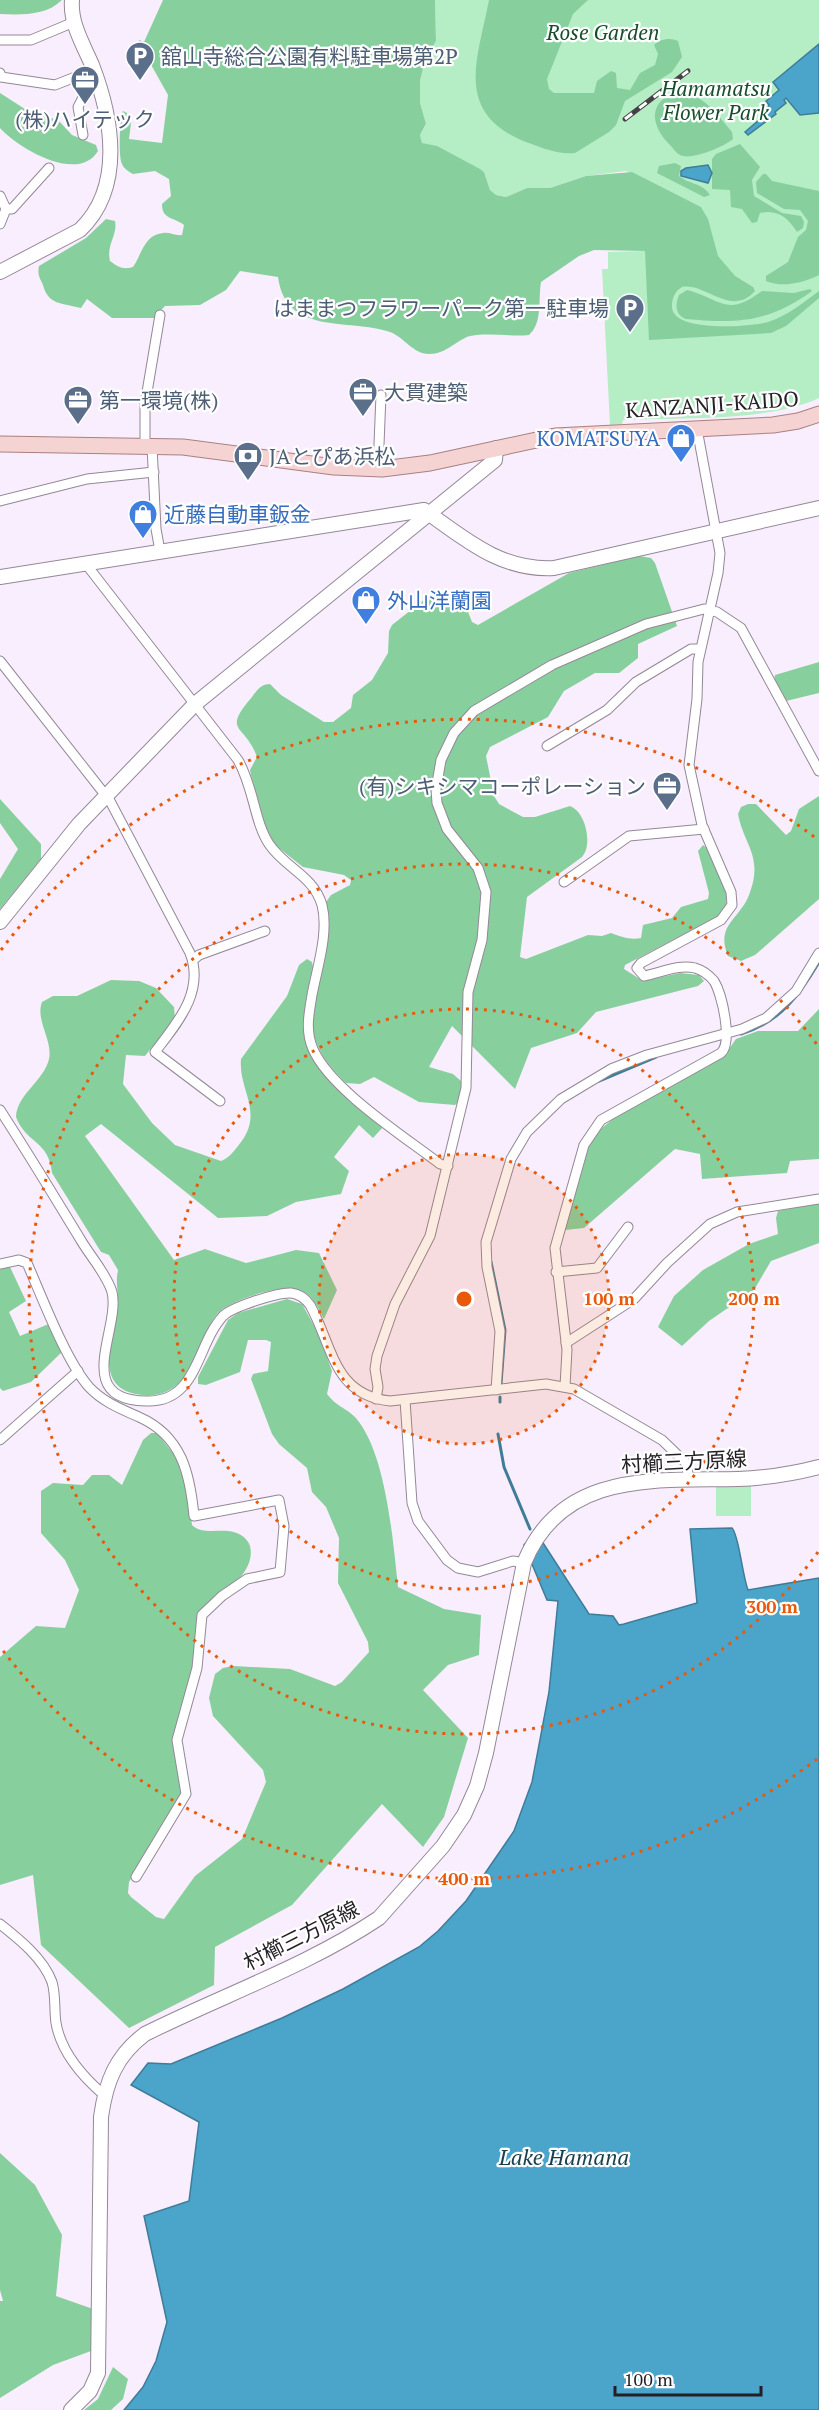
<svg xmlns="http://www.w3.org/2000/svg" width="819" height="2410" viewBox="0 0 819 2410" font-family="'PT Serif','Noto Sans JP',serif">
<style>
.green{fill:#b5edc5}
.forest{fill:#87d09e}
.water{fill:#4ba4ca;stroke:#3f7c98;stroke-width:1.5}
.lines{fill:none;stroke-linecap:round;stroke-linejoin:round}
.stream{stroke:#3f7c98;stroke-width:3}
.street-casing{stroke:#938897;stroke-width:11}
.secondary-casing{stroke:#938897;stroke-width:16}
.primary-casing{stroke:#a88182;stroke-width:17}
.street{stroke:#fff;stroke-width:9}
.secondary{stroke:#fff;stroke-width:14}
.primary{stroke:#f5d3d3;stroke-width:15}
.rail-casing{stroke:#464147;stroke-width:5}
.rail{stroke:#fff;stroke-width:3;stroke-dasharray:9;stroke-linecap:butt}
.ring{fill:none;stroke:#e8590c;stroke-width:3;stroke-dasharray:3 6}
.labels{text-anchor:middle;dominant-baseline:central;stroke-width:4.5;stroke-linejoin:round;paint-order:stroke}
.park-label{font-size:21px;font-style:italic;fill:#174d2d;stroke:#fff}
.service-label{font-size:21px;fill:#4e5e75;stroke:#fff;text-anchor:start}
.street-label{font-size:21px;fill:#231f24;stroke:#fff}
.shop-label{font-size:21px;fill:#366cbe;stroke:#fff;text-anchor:start}
.water-label{font-size:22px;font-style:italic;fill:#183f50;stroke:#fff}
.centre{fill:#e8590c;stroke:#fff;stroke-width:3}
.ring-label{font-size:18px;text-anchor:middle;font-weight:bold;fill:#e8590c;stroke:#fff;stroke-width:4.5;stroke-linejoin:round;paint-order:stroke}
</style>
<rect width="100%" height="100%" fill="#f9eefd"/>
<!-- green -->
<g class="green">
<path d="M435 0H819V398C768 422 680 417 623 420L622 424 610 425 602 269H608V252L645 251 701 207 626 171 586 176 550 188H527L506 197 496 195 490 190 484 172 479 169 422 143 420 135 426 125 420 103V81L425 60 436 41Z"/>
<rect x="716" y="1485" width="35" height="31"/>
</g>
<!-- forest -->
<g class="forest">
<path d="M0 0H62C46 16 20 15 0 14Z"/>
<path d="M163 0H435L436 41 425 60 420 81V103L426 124 420 135 422 143 437 146 480 169 484 172 490 190 496 195 506 197 527 188H550L586 176 632 172 701 207 708 219 718 256 735 276 753 287 755 291C731 318 705 282 682 287 675 291 672 298 672 306 671 333 749 327 768 322 787 316 803 303 819 291V298L786 326 771 333 649 340 645 251 594 250 579 256 541 282C538 299 543 323 529 335 510 337 490 332 470 336 456 340 447 354 429 354 413 354 404 337 390 332 348 318 286 336 278 277L240 271 226 290 200 305 165 306 154 318H112L87 299 81 308C62 303 48 305 43 285 40 278 37 275 39 266L86 238 106 219 115 221C118 235 106 245 110 261 118 267 123 270 133 267 142 254 144 235 163 233 170 232 175 236 182 235L184 225C174 217 162 220 162 204L171 196 169 179 155 171 133 174C128 171 124 169 122 164 118 157 120 116 123 111L127 113 131 123 129 139 162 143 168 95 140 45 138 46 139 40 144 42Z"/>
<path d="M489 0H588L573 14 547 79 549 89 554 93H594L597 81 611 71 616 73 617 88 630 90 640 73 655 65 658 54 654 45C659 39 671 37 678 41L682 57 672 72 625 101 616 125 609 132 575 153C557 155 537 146 521 140 454 110 478 58 489 0Z"/>
<path d="M0 93 28 111 58 120 72 135 96 145 98 151C78 184 18 148 0 128Z"/>
<path d="M673 93C702 91 715 112 732 132L733 139C725 146 691 161 680 155 676 153 673 148 670 145 653 128 646 105 673 93Z"/>
<path d="M740 144 760 167 752 180 754 196 782 213 801 216 804 222 803 228 797 232C788 218 778 209 760 213L757 222 752 223 742 209 731 207 730 190 712 189V159L716 154Z"/>
<path d="M675 163 681 166 679 176C688 184 703 183 710 195L704 197 657 173 659 166Z"/>
<path d="M766 174 772 181 819 191V275C803 283 782 288 766 281V276L788 262 798 237 806 230 808 221 800 210 784 209 757 193 756 182 763 174Z"/>
<path d="M810 289 812 291C770 322 737 324 686 319 675 315 675 305 679 295L687 290C722 299 726 318 762 291L794 293Z"/>
<path d="M639 556 651 558 655 563 677 626 638 644V658L619 673H595L564 691 548 717 490 747 486 756 494 796 499 804 523 817H535L570 806C586 812 593 845 582 857L527 897 520 957 526 959 588 935 602 936 611 933C622 937 630 940 641 938L643 925 672 918 681 907 708 899 709 893 698 851 703 845 708 849C716 868 734 893 723 914L625 965 624 969 643 981 680 973 699 975 704 981 698 986 596 1012 577 1033 531 1048 515 1089 452 1026 429 1067 453 1074 462 1082 458 1102 455 1105 419 1102 374 1077 360 1084 346 1083C328 1065 315 1050 312 1024L326 902 331 895 350 885 351 880 344 875 303 867 275 845 265 825 251 775 250 770 257 757C245 723 221 733 252 697 257 690 261 684 270 684L281 695 324 722H333L351 708 353 695 372 680 388 653 389 631 392 625 425 599 451 592 461 594 472 622 478 625 569 573Z"/>
<polygon points="819,662 819,693 786,701 774,680 775,675"/>
<path d="M819 796V899L755 955 741 961 728 956C715 925 740 919 749 895 764 856 744 846 738 814L741 807 748 804H756L786 835 791 831 799 809Z"/>
<polygon points="0,799 41,844 41,859 0,909 0,879 18,849 0,823"/>
<path d="M307 959 312 962 313 967C309 985 304 1004 304 1023 302 1069 354 1099 384 1126L373 1138 359 1125 334 1157 349 1171 341 1194 296 1202 267 1216 218 1218 101 1124 85 1136 174 1260 205 1249 246 1263 296 1250 319 1253 337 1290 324 1319C318 1309 314 1296 302 1291 286 1282 229 1300 217 1314 201 1334 198 1364 180 1382 170 1392 156 1397 142 1395 91 1390 113 1339 118 1306 119 1292 115 1285 118 1270L109 1255 101 1252 52 1173C49 1140 26 1144 16 1117 17 1094 44 1081 49 1059 53 1040 35 1020 42 1002L53 996H77L111 980 139 981 156 988 174 1007 175 1018 145 1056 126 1055 123 1084 152 1123 175 1145 221 1161C229 1158 233 1152 238 1146 266 1113 238 1091 241 1059L287 996 299 965Z"/>
<polygon points="819,1009 819,1159 790,1161 787,1173 702,1179 700,1154 675,1149 584,1228 565,1230 589,1146 598,1131 613,1119 724,1056 736,1039 758,1031 798,1031"/>
<polygon points="819,1203 819,1243 771,1261 754,1290 709,1321 682,1346 658,1327 674,1296 703,1270 749,1244 778,1234 776,1218 778,1211"/>
<polygon points="9,1265 26,1301 9,1312 20,1336 51,1323 64,1350 31,1382 3,1391 0,1388 0,1268"/>
<path d="M287 1299 302 1304 317 1331 332 1371 327 1394C336 1406 346 1408 355 1417 386 1451 393 1541 398 1587L444 1609 481 1615 479 1655 448 1665 423 1690 468 1738 444 1817 423 1847 382 1804 292 1905 215 1947 214 1985 129 2028 41 1945 33 1875 0 1885V1657L36 1626 65 1628 79 1590 65 1560 41 1533V1491L53 1483 83 1485 92 1475H109L122 1485 143 1440 151 1433H157L176 1457 187 1482 192 1525C201 1534 217 1530 228 1531 238 1532 247 1537 250 1546 257 1574 219 1596 202 1610L195 1656 173 1744 183 1790 129 1882 128 1893 131 1897 156 1917 164 1919 195 1876 242 1839 266 1782 263 1770 213 1716 209 1698 215 1674 223 1668 233 1666 290 1669 335 1686 342 1682 369 1652 368 1642 338 1583 339 1538 326 1507 312 1492 307 1468 279 1444 272 1434 251 1379 253 1374 268 1371 271 1342 266 1340H248L240 1372 206 1385 198 1384V1377L228 1320 238 1313Z"/>
<polygon points="0,2153 35,2185 62,2235 56,2296 93,2309 91,2351 53,2365 0,2398 0,2301 3,2301 0,2290"/>
<polygon points="113,2367 128,2379 123,2399 111,2410 84,2410 98,2399"/>
</g>
<!-- water -->
<g class="water">
<polygon points="819,44 819,113 800,115 786,98 784,100 786,103 775,112 776,114 748,135 745,132 765,115 769,105 766,101 779,90 773,82"/>
<polygon points="708,165 712,173 708,183 681,176 681,171 686,168"/>
<path d="M732 1528C739 1535 742 1574 748 1590L819 1578V2410H124L143 2387 156 2361 167 2322 144 2216 189 2201 199 2122 131 2085 148 2063 171 2064 282 2018 343 1989 419 1947 438 1931 466 1901 514 1831 532 1782 549 1692 558 1601 547 1600 524 1545 536 1532 589 1614 613 1616 619 1625 624 1624 697 1603 690 1529Z"/>
</g>
<g class="lines">
<!-- stream -->
<g class="stream">
<path d="M741 1034C780 1022 799 996 819 962"/>
<polyline points="599,1081 656,1057"/>
<polyline points="491,1262 505,1330 501,1384"/>
<polyline points="500,1402 500,1397"/>
<polyline points="498,1434 504,1467 530,1529"/>
</g>
<!-- street casing -->
<g class="street-casing">
<g id="street">
<polyline points="0,40 31,40 74,22"/>
<polyline points="0,73 1,77 55,85 93,70"/>
<polyline points="83,135 78,107 90,84 97,82"/>
<polyline points="0,196 6,209 0,224"/>
<polyline points="6,209 12,209 49,168"/>
<polyline points="145,446 145,404 160,315"/>
<polyline points="152,446 156,529 160,551"/>
<polyline points="378,469 381,395"/>
<polyline points="0,501 87,479 154,472"/>
<path d="M88 562 89 568 238 760C254 788 254 821 269 844 285 868 313 875 322 905 329 933 317 968 312 995 309 1013 305 1031 313 1049 330 1089 405 1137 440 1164L448 1166"/>
<path d="M0 661 110 801 190 953C205 992 177 1023 155 1052L220 1101"/>
<polyline points="547,746 607,710 636,682 691,649 700,649"/>
<polyline points="564,882 629,836 704,829"/>
<polyline points="193,960 199,955 265,931"/>
<path d="M0 1110C28 1153 55 1198 82 1242 91 1257 107 1275 112 1292 121 1328 71 1400 146 1401 198 1403 196 1345 223 1316 232 1307 278 1292 291 1293 299 1294 305 1298 310 1305 333 1346 333 1395 390 1401L546 1384 574 1389 662 1440 687 1464 688 1478"/>
<path d="M0 1264 19 1260 27 1263C42 1297 66 1361 89 1387 103 1402 121 1409 139 1417 182 1436 190 1474 194 1516L279 1500 284 1526 280 1572 247 1579 222 1596 202 1615 197 1668 177 1740 186 1794 136 1877"/>
<polyline points="556,1272 597,1268 628,1227"/>
<polyline points="566,1343 634,1299 667,1263 710,1224 737,1212 819,1199"/>
<path d="M565 1386 567 1350 555 1248 584 1145 601 1120 721 1053C733 1042 722 994 714 981 709 975 702 970 695 968 678 964 660 973 644 976L637 968 641 963 721 920 732 905 731 892 702 825 689 765 697 699 698 662 718 573 720 553 697 429"/>
<polyline points="496,1390 500,1331 487,1267 486,1242 511,1159 527,1132 561,1099 611,1069 647,1055 742,1029 766,1018 796,991 819,953"/>
<polyline points="376,1399 378,1387 375,1369 377,1356 395,1304 430,1236 466,1088 468,992 482,940 486,892 478,868 447,829 437,803 436,789 441,760 454,733 474,711 552,665 646,624 704,609 717,612 741,628 819,771"/>
<polyline points="405,1400 412,1503 418,1521 447,1560 458,1568 478,1572 513,1561 524,1563"/>
<polyline points="0,1440 78,1371"/>
<path d="M0 1924C19 1939 43 1958 52 1982 56 1995 54 2010 56 2023 61 2052 83 2077 104 2095"/>
</g>
</g>
<!-- secondary casing -->
<g class="secondary-casing">
<g id="secondary">
<path d="M0 272 80 230C125 187 112 117 92 65 83 44 70 23 72 0"/>
<path d="M0 577 424 510C465 539 501 571 554 568L819 508"/>
<polyline points="0,922 79,824 195,704 495,460 496,448"/>
<path d="M71 2410 90 2391 98 2373 101 2117C106 2081 116 2056 145 2034 221 1996 309 1965 379 1918L443 1846 464 1815 477 1786 486 1753 524 1563C562 1470 655 1481 738 1479 765 1478 792 1474 819 1467"/>
</g>
</g>
<!-- primary casing -->
<g class="primary-casing">
<polyline id="primary" points="0,444 183,447 334,467 382,469 430,463 555,436 773,425 798,421 819,414"/>
</g>
<!-- street -->
<use href="#street" class="street"/>
<!-- secondary -->
<use href="#secondary" class="secondary"/>
<!-- primary -->
<use href="#primary" class="primary"/>
<!-- rail casing -->
<g class="rail-casing">
<polyline id="rail" points="625,119 688,71"/>
</g>
<!-- rail -->
<use href="#rail" class="rail"/>
</g>
<!-- distance rings -->
<circle cx="464" cy="1299" r="145" fill="#e8590c" fill-opacity=".12"/>
<g class="ring">
<circle cx="464" cy="1299" r="145"/>
<circle cx="464" cy="1299" r="290"/>
<path d="M818 1552A435 435 0 1 1 818 1046"/>
<path d="M817 1759A580 580 0 0 1 1 1648M1 950A580 580 0 0 1 817 839"/>
</g>
<!-- icons -->
<defs>
<g id="parking-pin" transform="scale(1.5)"><path d="M0 17L-7.5 6A9.5 9.5 0 1 1 7.5 6Z" fill="#5c6f8a" stroke="#fff"/><path d="M-3.5-5.5H1a3.5 3.5 0 0 1 0 7H-1V5.5H-3.5ZM-1-3.4V-.6H.8a1.4 1.4 0 0 0 0-2.8Z" fill="#fff"/></g>
<g id="office-pin" transform="scale(1.5)"><path d="M0 17L-7.5 6A9.5 9.5 0 1 1 7.5 6Z" fill="#5c6f8a" stroke="#fff"/><path d="M-6-3h4V-5.5h4V-3h4V5H-6ZM-1-4.5V-3h2v-1.5ZM-6 0V1H6V0Z" fill="#fff"/></g>
<g id="shop-pin" transform="scale(1.5)"><path d="M0 17L-7.5 6A9.5 9.5 0 1 1 7.5 6Z" fill="#3f7fe0" stroke="#fff"/><path d="M-5-2.5h2.3a2.7 3.5 0 0 1 5.4 0H5L5.5 6h-11ZM-1.5-2.5h3a1.5 2.3 0 0 0-3 0Z" fill="#fff"/></g>
<g id="bank-pin" transform="scale(1.5)"><path d="M0 17L-7.5 6A9.5 9.5 0 1 1 7.5 6Z" fill="#5c6f8a" stroke="#fff"/><path d="M-6-4H6V4H-6ZM0-2.3a2.3 2.3 0 1 0 0 4.6a2.3 2.3 0 1 0 0-4.6Z" fill="#fff"/></g>
</defs>
<g fill-rule="evenodd">
<use href="#parking-pin" x="140" y="56"/>
<use href="#office-pin" x="85" y="80"/>
<use href="#parking-pin" x="630" y="308"/>
<use href="#office-pin" x="363" y="392"/>
<use href="#office-pin" x="78" y="400"/>
<use href="#shop-pin" x="681" y="438"/>
<use href="#bank-pin" x="248" y="456"/>
<use href="#shop-pin" x="143" y="514"/>
<use href="#shop-pin" x="366" y="600"/>
<use href="#office-pin" x="667" y="786"/>
</g>
<g class="labels">
<!-- park labels -->
<g class="park-label">
<text x="603" y="32">Rose Garden</text>
<text x="716" y="88">Hamamatsu<tspan x="716" dy="24">Flower Park</tspan></text>
</g>
<!-- service labels -->
<g class="service-label">
<text x="161" y="56">舘山寺総合公園有料駐車場第2P</text>
<text x="85" y="119" text-anchor="middle">(株)ハイテック</text>
<text x="609" y="308" text-anchor="end">はままつフラワーパーク第一駐車場</text>
<text x="384" y="392">大貫建築</text>
<text x="99" y="400">第一環境(株)</text>
<text x="269" y="456">JAとぴあ浜松</text>
<text x="646" y="786" text-anchor="end">(有)シキシマコーポレーション</text>
</g>
<!-- street labels -->
<g class="street-label">
<text transform="translate(712 404) rotate(-4)">KANZANJI-KAIDO</text>
<text transform="translate(684 1461) rotate(-3)">村櫛三方原線</text>
<text transform="translate(301 1935) rotate(-27)">村櫛三方原線</text>
</g>
<!-- shop labels -->
<g class="shop-label">
<text x="660" y="438" text-anchor="end">KOMATSUYA</text>
<text x="164" y="514">近藤自動車鈑金</text>
<text x="387" y="600">外山洋蘭園</text>
</g>
<!-- water labels -->
<g class="water-label">
<text x="564" y="2156">Lake Hamana</text>
</g>
</g>
<circle cx="464" cy="1299" r="9" class="centre"/>
<g class="ring-label">
<text x="609" y="1305">100 m</text>
<text x="754" y="1305">200 m</text>
<text x="772" y="1613">300 m</text>
<text x="464" y="1885">400 m</text>
</g>
<!-- scale -->
<path d="M615 2386v9h146v-9" fill="none" stroke="#231f24" stroke-width="3"/>
<text x="624" y="2386" font-size="18" fill="#231f24" stroke="#ffffff" stroke-width="4.5" paint-order="stroke">100 m</text>
</svg>
